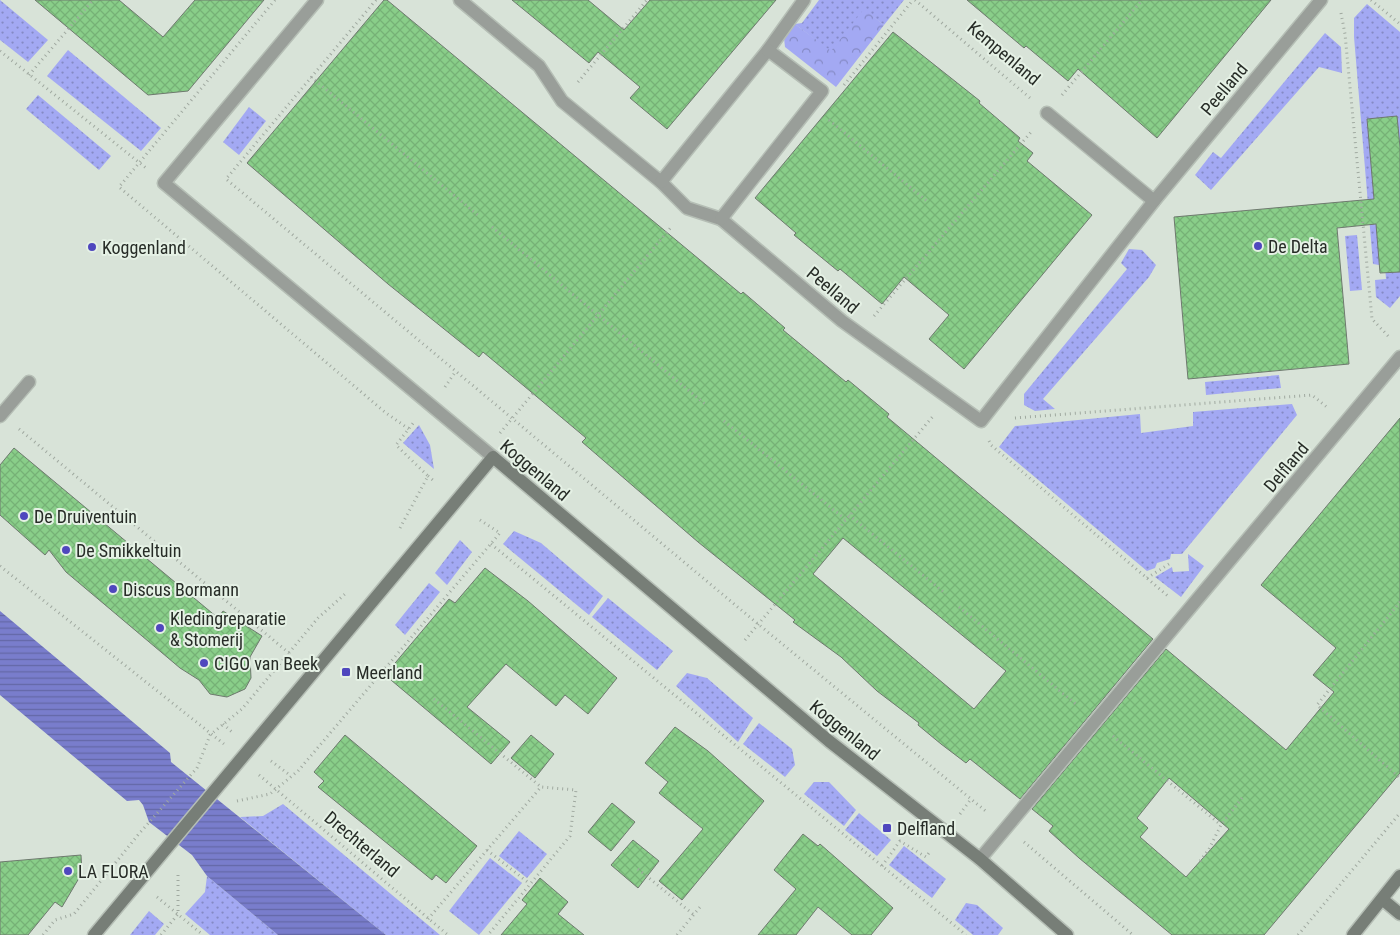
<svg xmlns="http://www.w3.org/2000/svg" width="1400" height="935" viewBox="0 0 1400 935" font-family="'Roboto Condensed',sans-serif">
<style>
.green{fill:url(#green-dots)}
.forest{fill:url(#forest-crowns)}
.water{fill:url(#water-rules)}
.building{fill:url(#building-cross-hatch);stroke:#6e796e;fill-rule:evenodd}
.lines{fill:none;stroke-linecap:round;stroke-linejoin:round}
.street-casing{stroke:#b5beb5;stroke-width:15}
.secondary-casing{stroke:#b5beb5;stroke-width:15}
.path{stroke:#a0a9a0;stroke-width:3;stroke-dasharray:1 4;stroke-linecap:butt}
.street{stroke:#999e99;stroke-width:12}
.secondary{stroke:#777e77;stroke-width:12}
.poi-dot{fill:#4f47be;stroke:#e5f1e5;stroke-width:2}
.labels{text-anchor:middle;dominant-baseline:central;stroke-width:4;stroke-linejoin:round;paint-order:stroke}
.street-label{font-size:18px;fill:#272c27;stroke:#e5f1e5}
.poi-label{font-size:18px;fill:#272c27;stroke:#e5f1e5;text-anchor:start}
</style>
<defs>
<pattern id="green-dots" width="8" height="8" patternUnits="userSpaceOnUse" patternTransform="scale(1.25)"><rect width="8" height="8" fill="#a3a9f3"/><path d="M2 2h.1M6 6h.1" fill="none" stroke="#858ac5" stroke-width="1.8" stroke-linecap="round"/></pattern>
<pattern id="forest-crowns" width="20" height="18" patternUnits="userSpaceOnUse" patternTransform="scale(1.25)"><rect width="20" height="18" fill="#a3a9f3"/><path d="M2 6a3 3 0 1 1 6 0M12 15a3 3 0 1 1 6 0" fill="none" stroke="#858ac5"/></pattern>
<pattern id="water-rules" width="6" height="5" patternUnits="userSpaceOnUse" patternTransform="scale(1.25)"><rect width="6" height="5" fill="#797dcc"/><path d="M0 2.5h6" fill="none" stroke="#6367a6"/></pattern>
<pattern id="building-cross-hatch" width="8" height="8" patternUnits="userSpaceOnUse" patternTransform="scale(1.25)"><rect width="8" height="8" fill="#89ce89"/><path d="M0 0l8 8M0 8l8-8" fill="none" stroke="#76b176"/></pattern>
</defs>
<rect width="100%" height="100%" fill="#d8e3d8"/>
<!-- green -->
<g class="green">
<polygon points="0,0 48,40 28,62 0,40"/>
<polygon points="819,0 904,0 884,25 864,10 831,52 795,24 802,23"/>
<polygon points="1367,4 1400,32 1400,296 1390,308 1376,297 1375,280 1386,279 1385,266 1373,264 1354,37 1354,18"/>
<polygon points="1325,33 1341,47 1342,73 1319,67 1211,190 1195,175 1213,152 1221,158"/>
<polygon points="68,50 161,128 141,151 47,76"/>
<polygon points="38,95 111,156 99,170 26,109"/>
<polygon points="249,107 266,121 239,155 223,142"/>
<polygon points="1357,235 1362,290 1350,291 1345,236"/>
<polygon points="1129,249 1142,250 1156,265 1149,277 1043,399 1055,409 1035,411 1024,405 1024,394 1127,269 1121,263"/>
<polygon points="1279,375 1281,388 1206,395 1205,382"/>
<polygon points="1292,404 1297,415 1182,554 1171,554 1170,559 1157,563 1155,568 1147,571 999,447 1015,426 1140,414 1141,433 1193,426 1193,412"/>
<polygon points="419,425 430,445 434,469 403,443"/>
<polygon points="514,531 541,543 603,596 589,615 503,544"/>
<polygon points="460,540 472,552 447,585 435,573"/>
<polygon points="1188,554 1204,566 1181,597 1155,577 1172,567 1173,572 1189,571"/>
<polygon points="429,583 440,592 405,635 395,625"/>
<polygon points="608,598 673,651 657,670 592,617"/>
<polygon points="687,673 707,678 753,718 738,742 676,686"/>
<polygon points="759,723 792,749 795,765 785,777 743,744"/>
<polygon points="814,782 829,782 856,810 844,826 804,794"/>
<polygon points="283,804 440,935 386,935 240,817 263,816"/>
<polygon points="859,813 891,840 877,856 845,830"/>
<polygon points="519,831 547,854 527,878 499,856"/>
<polygon points="904,846 946,879 932,898 889,865"/>
<polygon points="490,858 522,883 479,935 449,911"/>
<polygon points="207,876 278,935 210,935 185,914 205,892"/>
<polygon points="966,903 977,905 1003,928 998,935 973,935 955,920"/>
<polygon points="149,911 164,924 155,935 130,935"/>
</g>
<!-- forest -->
<polygon class="forest" points="864,9 884,25 836,87 785,47 784,38 795,24 831,51"/>
<!-- water -->
<polygon class="water" points="0,611 170,753 171,762 386,935 278,935 207,876 192,855 149,822 143,805 139,800 127,801 0,695"/>
<!-- building -->
<g class="building">
<polygon points="35,0 119,0 163,37 195,0 264,0 188,91 148,95"/>
<path d="M384 0H387L741 294 743 292 785 328 783 330 846 382 848 380 889 414 887 417 1153 639 1020 799 970 759 966 763 941 744 918 725 919 723 877 691 841 657 793 622 795 620 698 542 582 442 586 438 524 386 483 352 479 357 388 284 247 163ZM843 538 1006 671 974 709 813 574Z"/>
<polygon points="512,0 588,0 624,30 650,0 776,0 667,129 630,98 640,87 598,52 589,63"/>
<polygon points="967,0 1271,0 1157,138 1078,69 1068,81 1026,46 1024,48"/>
<polygon points="893,32 980,101 979,103 1020,138 1018,141 1033,153 1027,161 1092,215 964,369 929,339 949,315 904,277 882,304 840,269 838,271 794,235 796,233 755,198"/>
<polygon points="1397,116 1400,147 1400,272 1380,273 1376,224 1337,228 1349,364 1188,379 1174,217 1374,199 1367,119"/>
<path d="M1400 418V773L1264 935H1172L1079 858 1049 831 1053 826 1032 809 1166 649 1286 750 1334 692 1313 675 1336 648 1261 585ZM1169 778 1229 829 1186 877 1140 837 1148 828 1137 818Z"/>
<polygon points="14,448 218,618 223,611 262,636 250,657 251,678 245,689 227,697 210,694 199,680 180,668 66,572 49,550 45,555 0,515 0,465"/>
<polygon points="485,568 528,601 617,678 588,714 565,695 556,706 506,664 467,707 510,742 491,764 385,675 449,599 455,603"/>
<polygon points="675,727 708,751 764,801 682,900 659,881 703,829 659,793 668,782 645,763"/>
<polygon points="345,735 477,846 446,883 436,875 432,880 318,787 324,781 314,772"/>
<polygon points="531,735 554,754 535,778 511,758"/>
<polygon points="612,803 635,822 611,851 588,832"/>
<polygon points="803,834 818,846 820,844 893,908 871,935 852,935 818,907 796,935 758,935 796,889 774,870"/>
<polygon points="633,840 659,861 638,888 611,865"/>
<polygon points="81,855 82,873 62,907 55,902 28,935 0,935 0,862"/>
<polygon points="540,878 568,902 558,914 584,935 501,935 527,904 522,900"/>
</g>
<g class="lines">
<!-- street casing -->
<g class="street-casing">
<g id="street">
<polyline points="317,0 164,183 493,457"/>
<polyline points="460,0 539,66 562,101 661,182 687,208 721,219 842,321 981,421 1154,201 1321,0"/>
<polyline points="1047,113 1154,201"/>
<polyline points="661,182 768,50 804,0"/>
<polyline points="721,219 822,91 768,50"/>
<polyline points="0,416 29,382"/>
<polyline points="980,859 1400,357"/>
</g>
</g>
<!-- secondary casing -->
<g class="secondary-casing">
<g id="secondary">
<polyline points="1382,899 1400,914"/>
<polyline points="94,935 493,457 829,741 980,859 1067,935"/>
<polyline points="1353,935 1400,876"/>
</g>
</g>
<!-- path -->
<g class="path">
<polyline points="275,0 119,187 386,413 409,429"/>
<polyline points="376,0 226,179 758,624 988,813"/>
<polyline points="915,0 1030,98"/>
<polyline points="1371,0 1400,24"/>
<polyline points="1341,13 1345,34 1372,319 1390,338"/>
<polyline points="0,51 146,168"/>
<polyline points="29,75 93,0"/>
<polyline points="311,77 479,216"/>
<polyline points="578,82 647,0"/>
<polyline points="844,85 913,0"/>
<polyline points="1062,95 1142,0"/>
<polyline points="829,120 928,202"/>
<polyline points="492,227 705,404"/>
<polyline points="874,316 1032,131"/>
<polyline points="445,387 456,371"/>
<polyline points="1015,418 1312,395 1328,408"/>
<polyline points="724,421 845,519"/>
<polyline points="19,429 289,653"/>
<polyline points="500,433 672,226"/>
<polyline points="989,441 991,445 1169,597"/>
<polyline points="428,476 434,481"/>
<polyline points="849,515 946,594"/>
<polyline points="400,528 428,476 396,445 414,422"/>
<polyline points="491,544 966,935"/>
<polyline points="0,566 224,744"/>
<polyline points="1147,578 1169,564"/>
<polyline points="1400,602 1317,705 1400,778"/>
<polyline points="959,607 1078,706"/>
<polyline points="745,640 934,415"/>
<polyline points="434,699 541,787"/>
<polyline points="223,724 232,732"/>
<polyline points="1113,736 1221,825"/>
<polyline points="271,761 291,776"/>
<polyline points="259,775 448,935"/>
<polyline points="237,801 270,794 298,771 500,533 480,520"/>
<polyline points="960,814 971,799"/>
<polyline points="1024,842 1133,935"/>
<polyline points="487,850 530,884"/>
<polyline points="1200,861 1209,849 1221,825 1242,798"/>
<polyline points="882,866 900,841 926,857 931,850"/>
<polyline points="638,869 694,915"/>
<polyline points="157,897 203,935"/>
<polyline points="428,919 541,787 576,790 570,836 488,935"/>
<polyline points="43,935 55,920 74,914 138,835 197,768 210,735 242,709 318,618 345,594"/>
<polyline points="161,935 178,914 178,872"/>
<polyline points="677,935 700,907"/>
<polyline points="1298,935 1400,813"/>
</g>
<!-- street -->
<use href="#street" class="street"/>
<!-- secondary -->
<use href="#secondary" class="secondary"/>
</g>
<!-- markers -->
<g class="poi-dot">
<circle cx="1258" cy="246" r="5"/>
<circle cx="92" cy="247" r="5"/>
<circle cx="24" cy="516" r="5"/>
<circle cx="66" cy="550" r="5"/>
<circle cx="113" cy="589" r="5"/>
<circle cx="160" cy="628" r="5"/>
<circle cx="204" cy="663" r="5"/>
<rect x="341" y="667" width="10" height="10" rx="2.5"/>
<rect x="882" y="823" width="10" height="10" rx="2.5"/>
<circle cx="68" cy="871" r="5"/>
</g>
<g class="labels">
<!-- street labels -->
<g class="street-label">
<text transform="translate(1004 53) rotate(40)">Kempenland</text>
<text transform="translate(1224 89) rotate(-50)">Peelland</text>
<text transform="translate(833 290) rotate(40)">Peelland</text>
<text transform="translate(1286 467) rotate(-50)">Delfland</text>
<text transform="translate(535 470) rotate(40)">Koggenland</text>
<text transform="translate(845 730) rotate(39)">Koggenland</text>
<text transform="translate(362 844) rotate(40)">Drechterland</text>
</g>
<!-- poi labels -->
<g class="poi-label">
<text x="1268" y="246">De Delta</text>
<text x="102" y="247">Koggenland</text>
<text x="34" y="516">De Druiventuin</text>
<text x="76" y="550">De Smikkeltuin</text>
<text x="123" y="589">Discus Bormann</text>
<text x="170" y="618">Kledingreparatie<tspan x="170" dy="21">&amp; Stomerij</tspan></text>
<text x="214" y="663">CIGO van Beek</text>
<text x="356" y="672">Meerland</text>
<text x="897" y="828">Delfland</text>
<text x="78" y="871">LA FLORA</text>
</g>
</g>
</svg>
